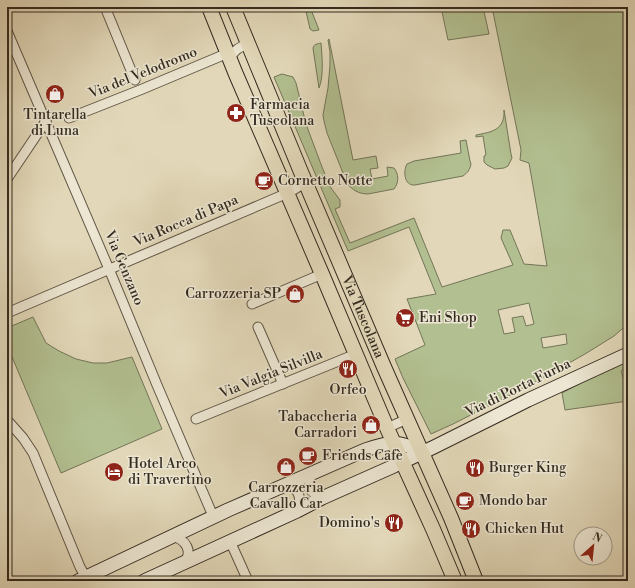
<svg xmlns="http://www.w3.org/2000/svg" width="635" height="588" viewBox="0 0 635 588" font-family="'Libre Bodoni',serif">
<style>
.green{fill:#b2bf90;stroke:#737558;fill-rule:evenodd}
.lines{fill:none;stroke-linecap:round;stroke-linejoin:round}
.street-casing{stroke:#605646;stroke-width:11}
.secondary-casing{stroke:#342b20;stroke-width:15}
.primary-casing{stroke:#342b20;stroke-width:16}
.street{stroke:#ece6d2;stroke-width:9}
.secondary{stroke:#ece6d2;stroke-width:13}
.primary{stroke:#e2d8b9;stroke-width:14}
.labels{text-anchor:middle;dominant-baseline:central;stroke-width:3;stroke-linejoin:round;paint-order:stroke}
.street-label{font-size:14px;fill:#342b20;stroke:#ece6d2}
.poi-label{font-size:14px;fill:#342b20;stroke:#ece6d2;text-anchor:start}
</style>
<rect width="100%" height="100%" fill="#e2d8b9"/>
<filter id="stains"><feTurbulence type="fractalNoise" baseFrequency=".005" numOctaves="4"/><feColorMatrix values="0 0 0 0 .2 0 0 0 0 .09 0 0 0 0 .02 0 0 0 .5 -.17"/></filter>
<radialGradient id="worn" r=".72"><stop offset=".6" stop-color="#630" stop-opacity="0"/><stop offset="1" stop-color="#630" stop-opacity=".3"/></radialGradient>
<!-- green -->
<g class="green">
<polygon points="305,7 310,7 319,30 313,31 310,29"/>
<polygon points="441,7 483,7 489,34 448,40"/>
<path d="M492 7H628V324L614 336 585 354 532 384 453 424 431 434 403 378 395 359 425 345 407 299 436 294 409 227 348 251 274 77 282 74 293 77 296 83 306 124 322 167 331 188 340 200V207L335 209 350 243 414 218 442 287 513 265 501 238 503 230H510L524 264 547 266 529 163 520 160 521 150ZM529 303 534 324 526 326 523 316 512 318 515 332 504 334 498 310ZM566 334 567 344 543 348 541 338Z"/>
<path d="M329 39 353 160 376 156 378 168 370 169 372 179 388 176 387 167 394 168C399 174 399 183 394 189L368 194C359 194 352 190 347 183L327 133 324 121 323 115 328 88 330 65V52L328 40Z"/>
<path d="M321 43C322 56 324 76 319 88L313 48C314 44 317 44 321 43Z"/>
<path d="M504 110 511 154 512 158 508 166 504 168 495 169 487 165 484 162V156L486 155 483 136 476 137V135C492 132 505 130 504 110Z"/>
<path d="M466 140 470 161 471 164C470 170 467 173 463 176L415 185C404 186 403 171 407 164L414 161 461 153 460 141Z"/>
<polygon points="33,317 46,343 59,351 76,359 93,363 107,363 132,357 162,429 61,473 7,345 7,328"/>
<polygon points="628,358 628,368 621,371 628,392 628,401 565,410 562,393"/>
</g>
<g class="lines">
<!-- street casing -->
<g class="street-casing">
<g id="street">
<polyline points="105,7 135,80"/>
<polyline points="7,31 109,269 157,385 213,516"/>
<path d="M230 58C234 50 240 46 249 44"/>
<polyline points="69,118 140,90 228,53"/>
<polyline points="7,179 46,121"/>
<polyline points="252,304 322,274"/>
<polyline points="7,313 290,192 298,187 305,180"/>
<polyline points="258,327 283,384"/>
<polyline points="196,419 356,354"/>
<polyline points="7,420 23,438 33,453 80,567 88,581"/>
<polyline points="387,428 407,419"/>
<path d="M311 474C307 488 309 492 322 498"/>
<path d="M287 484C300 490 302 498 297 511"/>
<path d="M172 536C185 539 194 551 184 563"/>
<polyline points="230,541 248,581"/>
</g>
</g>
<!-- secondary casing -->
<g class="secondary-casing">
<g id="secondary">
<path d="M78 581 228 510 365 450C389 442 399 439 422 453"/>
<polyline points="144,581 297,511 322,498 394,466 434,447 528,400 628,354"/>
</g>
</g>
<!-- primary casing -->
<g class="primary-casing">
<g id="primary">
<polyline points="209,7 235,72 322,274 387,428 433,529 455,581"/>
<path id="s1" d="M233 7 301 172 384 367 451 518 476 581"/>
</g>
</g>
<!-- street -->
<use href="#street" class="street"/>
<!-- secondary -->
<use href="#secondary" class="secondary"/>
<!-- primary -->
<use href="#primary" class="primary"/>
</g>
<!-- icons -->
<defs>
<g id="shop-disc" transform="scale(1)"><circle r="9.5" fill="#8f2418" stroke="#ece6d2"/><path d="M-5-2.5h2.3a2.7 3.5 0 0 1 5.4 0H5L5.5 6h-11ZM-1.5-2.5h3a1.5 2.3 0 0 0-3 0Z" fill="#fff"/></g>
<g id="pharmacy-disc" transform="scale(1)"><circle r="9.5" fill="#8f2418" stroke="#ece6d2"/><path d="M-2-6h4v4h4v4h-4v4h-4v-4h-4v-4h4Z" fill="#fff"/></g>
<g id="cafe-disc" transform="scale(1)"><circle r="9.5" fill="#8f2418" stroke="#ece6d2"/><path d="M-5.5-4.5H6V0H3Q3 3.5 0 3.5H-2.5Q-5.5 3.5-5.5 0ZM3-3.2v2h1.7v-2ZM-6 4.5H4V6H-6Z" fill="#fff"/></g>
<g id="supermarket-disc" transform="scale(1)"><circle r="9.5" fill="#8f2418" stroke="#ece6d2"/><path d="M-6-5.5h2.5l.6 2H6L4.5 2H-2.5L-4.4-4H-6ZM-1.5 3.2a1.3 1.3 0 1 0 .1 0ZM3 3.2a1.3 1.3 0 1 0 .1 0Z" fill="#fff"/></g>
<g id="restaurant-disc" transform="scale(1)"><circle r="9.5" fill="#8f2418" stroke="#ece6d2"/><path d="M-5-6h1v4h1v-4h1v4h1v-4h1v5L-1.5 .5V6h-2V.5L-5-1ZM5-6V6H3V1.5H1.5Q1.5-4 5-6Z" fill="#fff"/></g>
<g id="hotel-disc" transform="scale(1)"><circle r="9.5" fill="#8f2418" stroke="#ece6d2"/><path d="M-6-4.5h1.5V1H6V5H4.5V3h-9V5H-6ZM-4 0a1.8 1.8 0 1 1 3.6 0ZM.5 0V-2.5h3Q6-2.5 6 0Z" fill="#fff"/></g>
</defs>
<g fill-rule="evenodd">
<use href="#shop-disc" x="55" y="94"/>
<use href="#pharmacy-disc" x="236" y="113"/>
<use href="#cafe-disc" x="264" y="181"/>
<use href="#shop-disc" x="295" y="294"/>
<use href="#supermarket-disc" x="405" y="318"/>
<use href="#restaurant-disc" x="348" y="369"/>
<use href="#shop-disc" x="371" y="425"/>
<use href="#cafe-disc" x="308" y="456"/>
<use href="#shop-disc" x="286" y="467"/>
<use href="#restaurant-disc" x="475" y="468"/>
<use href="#hotel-disc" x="114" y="472"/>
<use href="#cafe-disc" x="465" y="501"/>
<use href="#restaurant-disc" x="394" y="523"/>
<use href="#restaurant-disc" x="471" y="529"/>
</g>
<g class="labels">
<!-- street labels -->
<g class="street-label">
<text transform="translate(143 73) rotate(-22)">Via del Velodromo</text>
<text transform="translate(186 221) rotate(-23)">Via Rocca di Papa</text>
<text transform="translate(124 268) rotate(67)">Via Genzano</text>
<text stroke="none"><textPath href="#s1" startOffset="336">Via Tuscolana</textPath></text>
<text transform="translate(271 374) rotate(-22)">Via Valgia Silvilla</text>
<text transform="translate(518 388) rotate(-26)">Via di Porta Furba</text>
</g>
<!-- poi labels -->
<g class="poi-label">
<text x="250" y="105">Farmacia<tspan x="250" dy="16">Tuscolana</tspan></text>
<text x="55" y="115" text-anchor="middle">Tintarella<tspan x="55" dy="16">di Luna</tspan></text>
<text x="278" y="181">Cornetto Notte</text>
<text x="281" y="294" text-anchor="end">Carrozzeria SP</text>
<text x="419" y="318">Eni Shop</text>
<text x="348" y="390" text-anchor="middle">Orfeo</text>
<text x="357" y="417" text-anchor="end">Tabaccheria<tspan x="357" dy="16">Carradori</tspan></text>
<text x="322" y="456">Friends Cafè</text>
<text x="128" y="464">Hotel Arco<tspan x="128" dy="16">di Travertino</tspan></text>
<text x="489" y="468">Burger King</text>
<text x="286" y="488" text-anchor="middle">Carrozzeria<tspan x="286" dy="16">Cavallo Car</tspan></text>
<text x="479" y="501">Mondo bar</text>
<text x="380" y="523" text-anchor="end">Domino's</text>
<text x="485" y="529">Chicken Hut</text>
</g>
</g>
<!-- margin -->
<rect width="635" height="588" fill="none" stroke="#e2d8b9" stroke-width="24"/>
<rect x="8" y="8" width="619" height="572" fill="none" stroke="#342b20" stroke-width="2"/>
<rect x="12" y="12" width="611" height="564" fill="none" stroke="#342b20"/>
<!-- north arrow -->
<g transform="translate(593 546) rotate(27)"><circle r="19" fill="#ece6d2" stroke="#a29b8b"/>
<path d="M0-3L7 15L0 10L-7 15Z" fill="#8f2418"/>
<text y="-6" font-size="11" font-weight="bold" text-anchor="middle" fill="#342b20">N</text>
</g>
<rect width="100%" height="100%" filter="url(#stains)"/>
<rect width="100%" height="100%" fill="url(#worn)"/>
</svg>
